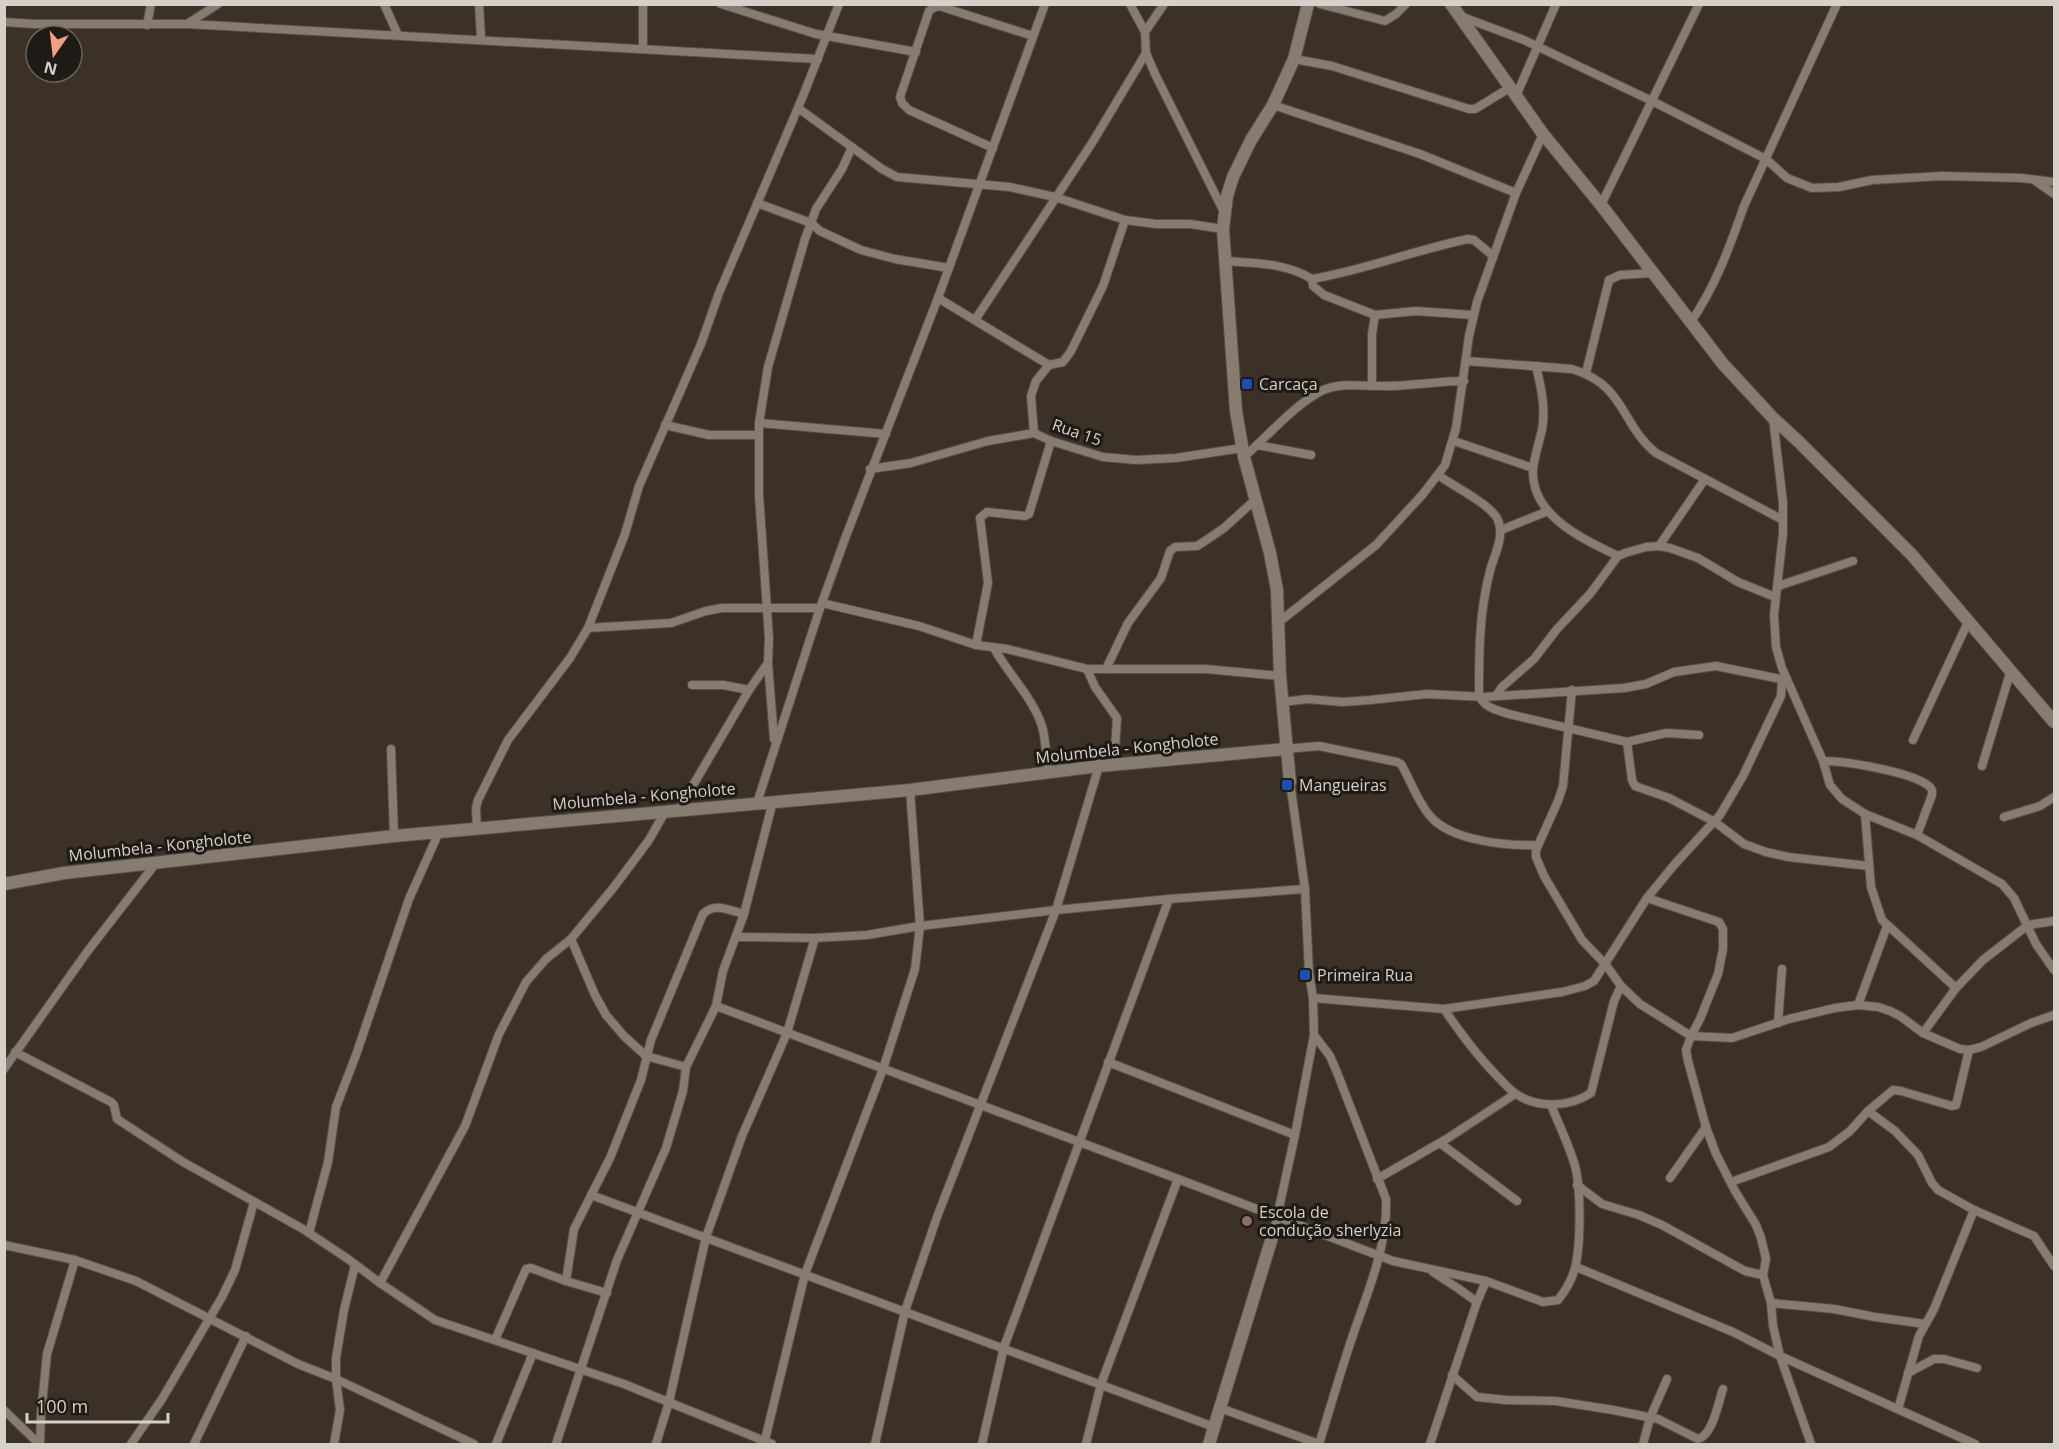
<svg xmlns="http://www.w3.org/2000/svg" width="2059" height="1449" viewBox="0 0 2059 1449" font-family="'Open Sans',sans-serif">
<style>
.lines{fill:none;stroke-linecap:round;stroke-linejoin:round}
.street-casing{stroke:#585047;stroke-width:10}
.secondary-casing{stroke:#585047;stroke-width:14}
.street{stroke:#877c70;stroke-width:8}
.secondary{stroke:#877c70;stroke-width:12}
.transit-dot{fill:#1a4fb4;stroke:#1e1a15;stroke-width:2}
.education-dot{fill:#8d6e63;stroke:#1e1a15;stroke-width:2}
.labels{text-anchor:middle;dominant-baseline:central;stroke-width:6;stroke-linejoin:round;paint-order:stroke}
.poi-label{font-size:16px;fill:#d6d0ca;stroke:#1e1a15;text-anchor:start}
.street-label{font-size:16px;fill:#d6d0ca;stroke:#1e1a15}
</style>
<rect width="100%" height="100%" fill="#3b3127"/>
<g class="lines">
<!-- street casing -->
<g class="street-casing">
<g id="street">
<polyline points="384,4 398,35"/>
<polyline points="479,4 481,39"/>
<polyline points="643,4 643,48"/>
<polyline points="721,4 816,34 916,52"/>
<polyline points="1130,4 1145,32 1146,53 1155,74 1225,214"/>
<polyline points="1320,4 1385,21 1396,14 1406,4"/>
<polyline points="1460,16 1524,40 1652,101 1766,159 1787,178 1812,188 1839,187 1872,180 1942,176 2021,178 2054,182"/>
<polyline points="4,22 34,24 187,24 818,59"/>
<polyline points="187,24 218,4"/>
<polyline points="147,25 151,4"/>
<polyline points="1145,32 1164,4"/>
<polyline points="1294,59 1332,66 1469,109 1475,109 1511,87"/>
<polyline points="1516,96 1556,4"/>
<polyline points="1273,105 1420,154 1516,193"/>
<polyline points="798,108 882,169 897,177 1010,187 1055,197 1125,220 1156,224 1190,224 1223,229"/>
<polyline points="993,148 909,110 902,103 900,97 929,11 933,8 939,6 1033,36"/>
<polyline points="2034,180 2054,194"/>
<polyline points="757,203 811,223 820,231 861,250 895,259 949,268"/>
<polyline points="1601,205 1699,4"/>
<path d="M1226 261C1255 263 1286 263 1312 279 1365 270 1415 250 1468 239L1474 240 1492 255"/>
<polyline points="1312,279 1313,286 1324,295 1375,315 1416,311 1473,315"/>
<polyline points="938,298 1049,365"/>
<polyline points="975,320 1092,143 1146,53"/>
<path d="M1690 323C1715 288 1730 246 1744 206L1837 4"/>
<path d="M1466 361 1572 369C1626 385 1620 424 1656 453L1783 520"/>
<path d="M1536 366C1541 387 1546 408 1542 430 1539 443 1534 457 1533 470 1531 516 1583 539 1618 556"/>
<polyline points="1586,373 1609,280 1620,275 1652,273"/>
<polyline points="1372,386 1372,334 1375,315"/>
<polyline points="1773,418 1783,503 1783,533 1774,615 1776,647 1782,668 1823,761 1830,785 1842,799 1865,814 1917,835 2002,884 2014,898 2036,944 2054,970"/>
<polyline points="759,423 886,434"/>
<polyline points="665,425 709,435 759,435"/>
<polyline points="1034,433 1031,396 1036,381 1049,365 1063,362 1071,351 1103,286 1125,220"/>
<polyline points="1454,441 1533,468"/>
<polyline points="1257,445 1311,455"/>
<path d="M1244 457C1269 435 1292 407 1321 391 1341 381 1364 387 1385 386 1412 386 1438 381 1464 381"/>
<polyline points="870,469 911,463 988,441 1034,433 1051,441 1103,457 1136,460 1176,458 1242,448"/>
<path d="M1438 475C1453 486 1488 503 1497 518 1506 535 1494 555 1490 571 1479 613 1479 653 1479 695 1484 708 1497 710 1509 714L1627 742 1666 733 1699 735"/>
<polyline points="1501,530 1548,511"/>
<polyline points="1659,546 1705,479"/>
<polyline points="1778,586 1853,561"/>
<polyline points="822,603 919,626 976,645 1007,649 1087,669 1206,669 1280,676"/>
<polyline points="1279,622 1376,545 1423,494 1445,465 1456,428 1469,336 1477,302 1516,193 1543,134"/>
<polyline points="588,628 671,623 706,611 722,608 820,608"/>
<polyline points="976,645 988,583 980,518 987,512 1025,516 1029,514 1051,441"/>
<path d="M994 648C1008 674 1036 701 1043 730 1046 743 1046 758 1048 772"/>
<polyline points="1087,669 1095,687 1117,718 1114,765"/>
<polyline points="1106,669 1128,623 1161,578 1170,551 1175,547 1197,546 1205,541 1224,528 1256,499"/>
<polyline points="692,685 723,685 749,690"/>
<polyline points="1572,690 1563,786 1558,801 1536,850 1536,857 1544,876 1582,940 1606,965 1621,986 1640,1004 1691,1036 1732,1038 1789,1019 1835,1008 1858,1005 1878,1007 1890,1011 1900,1016 1923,1033 1960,1049 1969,1050 1981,1047 2031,1023 2054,1015"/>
<polyline points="1496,696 1502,687 1534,659 1557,629 1590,594 1618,556 1625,553 1646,547 1659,546 1670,548 1698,558 1738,582 1775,597"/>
<polyline points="1283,702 1307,699 1343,702 1370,700 1427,694 1484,697 1624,688 1646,684 1674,672 1716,666 1786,680"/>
<polyline points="774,739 768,663 769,638 759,495 759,423 768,367 805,239 816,209 842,169 852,147"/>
<polyline points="1913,740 1968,622"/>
<polyline points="1627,742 1632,780 1635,786 1669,798 1715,822 1744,844 1766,852 1788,857 1869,866"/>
<polyline points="391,749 394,836"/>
<path d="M1286 749 1319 746 1397 762 1401 764C1411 781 1418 803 1431 817 1452 841 1507 846 1538 845"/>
<path d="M1823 761C1845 761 1914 772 1930 787 1933 790 1932 791 1932 795L1917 835"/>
<polyline points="1982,766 2011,670"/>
<polyline points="757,803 820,608 846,536 938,298 1045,4"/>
<polyline points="679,809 749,690 768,663"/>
<polyline points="1865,814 1871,887 1882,920 1956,988"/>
<polyline points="2004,817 2040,806 2054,797"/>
<polyline points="477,828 476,808 478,800 508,740 570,658 588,628 625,534 639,486 701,344 719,293 803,96 839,4"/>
<polyline points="1647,898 1719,922 1723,929 1723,949 1718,974 1700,1019 1691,1036 1686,1050 1688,1061 1706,1127 1716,1154 1735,1191 1756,1225 1761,1238 1766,1259 1763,1275 1771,1303 1773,1326 1780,1356 1811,1444"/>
<polyline points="736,937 815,938 867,935 920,926 1056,910 1169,899 1305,889"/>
<polyline points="571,939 595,995 606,1015 624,1036 646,1056 686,1067"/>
<polyline points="1313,998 1444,1009 1562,992 1585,986 1594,981 1647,898 1674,865 1720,815 1743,776 1781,696 1782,680"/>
<polyline points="1858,1005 1887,926"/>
<path d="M716 1006 1178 1179 1393 1261 1486 1281 1543 1302 1558 1300C1566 1290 1572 1280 1575 1268 1581 1245 1581 1188 1575 1166 1569 1145 1559 1125 1551 1105"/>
<path d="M1444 1009C1461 1034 1478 1057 1499 1078 1504 1083 1510 1090 1516 1094 1538 1109 1570 1107 1591 1093L1614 1001 1621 986"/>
<polyline points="1778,1023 1782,969"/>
<polyline points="1923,1033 1956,988 1983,960 2028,925 2054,921"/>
<path d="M1314 1035 1330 1056 1338 1075 1386 1199C1388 1247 1367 1293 1352 1338 1340 1373 1330 1409 1319 1444"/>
<polyline points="15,1052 111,1102 114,1105 117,1119 183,1162 303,1229 348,1259 380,1283 435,1320 624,1384 772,1444"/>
<polyline points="1108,1062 1295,1135"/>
<polyline points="4,1069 87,952 156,863"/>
<polyline points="1868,1111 1895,1131 1918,1155 1932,1183 1938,1190 1974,1210 2034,1236 2054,1266"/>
<polyline points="1440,1143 1517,1201"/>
<polyline points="1670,1178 1706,1127"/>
<polyline points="1377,1179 1448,1138 1515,1094"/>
<polyline points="1731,1182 1829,1147 1850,1131 1868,1111 1893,1090 1901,1091 1952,1106 1956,1105 1969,1050"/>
<polyline points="1577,1185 1602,1204 1639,1215 1662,1225 1745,1271 1763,1275"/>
<polyline points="591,1195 1214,1427"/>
<polyline points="1274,1231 1295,1135 1314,1035 1313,998 1309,973 1305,889 1290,782"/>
<polyline points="309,1233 328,1162 336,1107 356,1055 409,899 439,832"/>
<polyline points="4,1245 75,1260 136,1281 298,1364 336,1379 474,1444"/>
<polyline points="1576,1267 1733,1332 1780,1356 1975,1444"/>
<polyline points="1433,1272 1459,1289 1477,1302"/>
<path d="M566 1281 574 1229 610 1158 641 1080 651 1040 703 914C714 902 729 910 744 914"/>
<polyline points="380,1283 465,1126 499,1034 526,982 546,959 571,939 614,887 649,840 666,810"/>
<polyline points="1771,1303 1834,1309 1875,1317 1925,1324"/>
<polyline points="495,1340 526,1269 531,1268 566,1281 607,1293"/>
<polyline points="1908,1373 1934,1359 1944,1359 1977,1368"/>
<path d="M1452 1375 1477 1397 1506 1400 1556 1401 1613 1410 1658 1419 1698 1439C1713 1435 1718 1403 1723 1389"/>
<polyline points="1220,1408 1319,1444"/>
<polyline points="1898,1409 1919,1336 1934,1309 1974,1210"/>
<polyline points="4,1410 39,1444"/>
<polyline points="40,1444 41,1414 47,1354 75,1260"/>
<polyline points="131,1444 162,1399 222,1297 235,1270 254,1202"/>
<polyline points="194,1444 246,1336"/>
<polyline points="334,1444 340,1410 336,1379 336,1358 344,1310 355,1265"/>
<polyline points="496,1444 533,1353"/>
<polyline points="556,1444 617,1260 666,1148 683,1091 686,1067 716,1006 723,971 744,914 773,801"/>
<polyline points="656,1444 669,1402 706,1237 742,1136 787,1033 815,938"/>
<polyline points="764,1444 805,1274 883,1069 915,969 920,926 910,790"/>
<polyline points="875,1444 905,1311 937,1217 1056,910 1099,766"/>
<polyline points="982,1444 1004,1347 1169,899"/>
<polyline points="1086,1444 1101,1384 1178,1179"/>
<polyline points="1430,1444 1477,1302 1486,1281"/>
<polyline points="1643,1444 1650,1418 1667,1379"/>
</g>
</g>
<!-- secondary casing -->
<g class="secondary-casing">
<g id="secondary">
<polyline points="1451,4 1543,134 1601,205 1723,364 1773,418 1799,442 1912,555 2054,722"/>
<polyline points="1290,782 1280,676 1277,590 1270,553 1244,457 1236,411 1223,229 1227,196 1233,177 1251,140 1273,105 1294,59 1308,4"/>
<polyline points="4,884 64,873 394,836 910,790 1099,766 1286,749"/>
<polyline points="1209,1444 1274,1231"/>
</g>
</g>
<!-- street -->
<use href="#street" class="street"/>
<!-- secondary -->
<use href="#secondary" class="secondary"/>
</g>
<!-- markers -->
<g class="transit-dot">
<rect x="1241" y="378" width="12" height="12" rx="3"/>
<rect x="1281" y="779" width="12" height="12" rx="3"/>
<rect x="1299" y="969" width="12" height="12" rx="3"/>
</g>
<circle class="education-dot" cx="1247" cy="1221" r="6"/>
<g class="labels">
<!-- poi labels -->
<g class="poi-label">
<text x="1259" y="384">Carcaça</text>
<text x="1299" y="785">Mangueiras</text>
<text x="1317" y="975">Primeira Rua</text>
<text x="1259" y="1212">Escola de<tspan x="1259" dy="18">condução sherlyzia</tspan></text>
</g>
<!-- street labels -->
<g class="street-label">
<text transform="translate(1077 432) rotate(19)">Rua 15</text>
<text transform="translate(1127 748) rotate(-6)">Molumbela - Kongholote</text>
<text transform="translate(644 796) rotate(-5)">Molumbela - Kongholote</text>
<text transform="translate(160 846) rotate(-6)">Molumbela - Kongholote</text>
</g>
</g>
<!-- border -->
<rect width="2059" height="1449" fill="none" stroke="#d6d0ca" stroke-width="12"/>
<!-- north arrow -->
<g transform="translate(54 54) rotate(194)"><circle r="28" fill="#1e1a15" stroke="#68635d" stroke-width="1.5"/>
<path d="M0-4.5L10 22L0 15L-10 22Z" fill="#f3a081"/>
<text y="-9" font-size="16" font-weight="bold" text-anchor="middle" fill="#d6d0ca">N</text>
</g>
<!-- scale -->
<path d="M27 1413v9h141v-9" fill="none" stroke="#d6d0ca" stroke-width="3"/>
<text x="36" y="1413" font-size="18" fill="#d6d0ca" stroke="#1e1a15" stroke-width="4.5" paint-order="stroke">100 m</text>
</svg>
